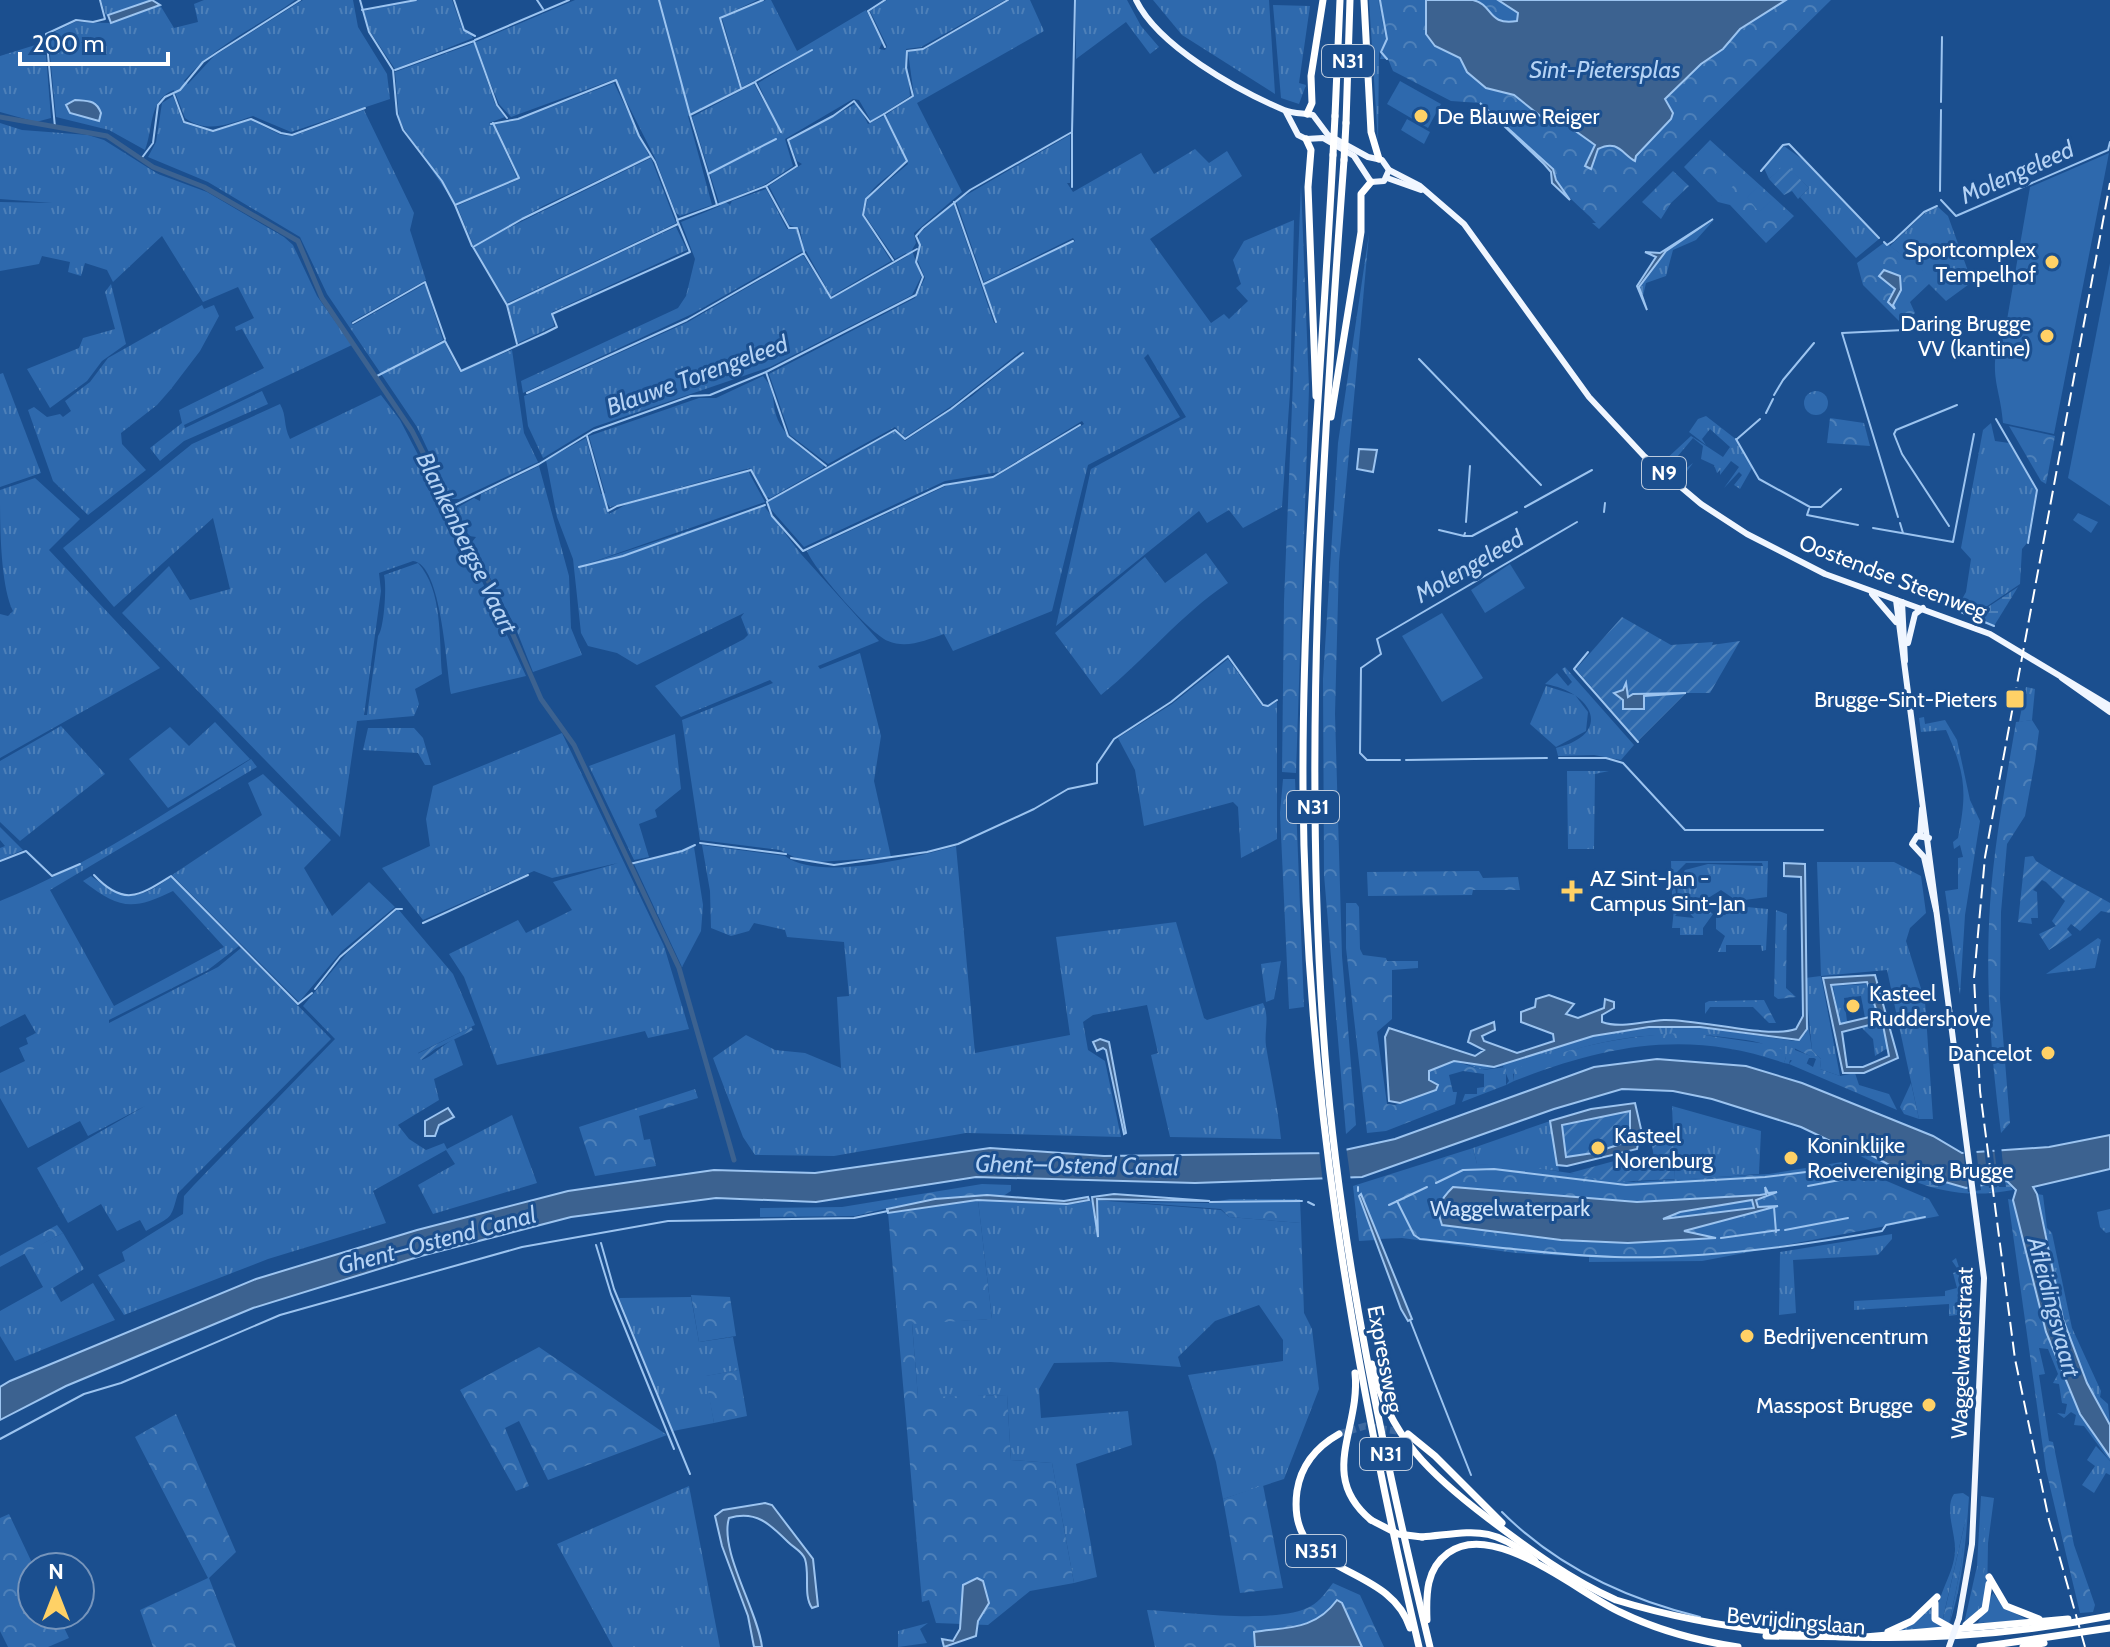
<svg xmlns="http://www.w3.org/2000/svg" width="2110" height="1647" viewBox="0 0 2110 1647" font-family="Cabin,sans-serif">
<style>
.grass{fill:url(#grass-tufts);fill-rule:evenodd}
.forest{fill:url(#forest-crowns)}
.wetland{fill:url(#wetland-marsh)}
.garden{fill:url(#garden-furrows)}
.pitch{fill:#2e69ad}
.water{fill:#3c6290;stroke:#9cc4f0;stroke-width:2;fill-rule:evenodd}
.pier{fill:#1b4f8f}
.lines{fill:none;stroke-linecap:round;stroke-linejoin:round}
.stream{stroke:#9cc4f0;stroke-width:2}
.canal{stroke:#3c6290;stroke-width:5}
.highway-tunnel{stroke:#3d69a0;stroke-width:7;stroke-dasharray:7 3.5;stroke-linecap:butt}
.major{stroke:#f0f6ff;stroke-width:6}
.highway{stroke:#fff;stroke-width:7}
.rail{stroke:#fff;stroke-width:2;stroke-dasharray:14 6;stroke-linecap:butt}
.major-bridge{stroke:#f0f6ff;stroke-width:6}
.highway-bridge{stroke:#fff;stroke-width:7}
.poi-dot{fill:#ffd166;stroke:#1b4f8f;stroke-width:3}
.labels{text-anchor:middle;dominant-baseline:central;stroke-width:6;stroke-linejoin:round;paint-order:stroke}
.shield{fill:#1b4f8f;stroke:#bbcadd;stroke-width:2}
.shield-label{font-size:20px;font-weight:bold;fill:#fff}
.poi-label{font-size:22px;fill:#fff;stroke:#1b4f8f;text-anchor:start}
.street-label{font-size:22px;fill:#fff;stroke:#1b4f8f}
.park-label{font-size:22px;fill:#cfe3fa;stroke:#1b4f8f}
.water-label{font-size:24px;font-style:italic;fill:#b5d3f5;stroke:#1b4f8f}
</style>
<defs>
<pattern id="grass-tufts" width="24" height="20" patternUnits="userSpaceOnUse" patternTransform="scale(2)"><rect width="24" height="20" fill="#2e69ad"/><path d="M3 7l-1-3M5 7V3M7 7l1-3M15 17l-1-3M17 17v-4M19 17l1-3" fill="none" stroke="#4d80b9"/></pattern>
<pattern id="forest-crowns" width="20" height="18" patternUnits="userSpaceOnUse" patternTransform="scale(2)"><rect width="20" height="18" fill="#2e69ad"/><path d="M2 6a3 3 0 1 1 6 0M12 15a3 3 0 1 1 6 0" fill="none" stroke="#4d80b9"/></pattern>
<pattern id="wetland-marsh" width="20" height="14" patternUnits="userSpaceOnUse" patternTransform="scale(2)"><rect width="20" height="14" fill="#2e69ad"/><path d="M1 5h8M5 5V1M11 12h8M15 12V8" fill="none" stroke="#4d80b9"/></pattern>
<pattern id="garden-furrows" width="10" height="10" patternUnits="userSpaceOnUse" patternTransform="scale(2)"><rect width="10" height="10" fill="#2e69ad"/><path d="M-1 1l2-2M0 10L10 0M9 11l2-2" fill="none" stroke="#4d80b9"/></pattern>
</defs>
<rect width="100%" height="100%" fill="#1b4f8f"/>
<!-- grass -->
<g class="grass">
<polygon points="101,0 152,0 106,16"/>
<path d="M204 0H295C258 27 213 45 184 81L188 84 214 56 303 0H353L358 27 387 74 390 99 291 132 253 116C229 124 207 134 185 118L174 90C148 100 154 127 145 150L109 130 56 117 48 35 75 22 111 23 160 5 174 28 198 22 194 4Z"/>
<polygon points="418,0 452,0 463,31 469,31 473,38 395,69 369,30 364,11"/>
<polygon points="575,0 757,0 719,18 740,88 688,116 712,205 680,216 676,213 655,158 615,79 511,117 499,104 475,46 495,104 505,117 489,123 493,124 517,178 455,204 404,129 399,118 395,72 469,45"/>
<path d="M766 0H771L797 51 866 10 882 43 879 49 885 50 887 46 870 11 887 0H1005L921 47 906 49 910 96 871 121 859 100 853 99 785 139 793 166 764 185 724 201 730 205 732 201 766 189 787 229H796L803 245 800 229 789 225 769 186 802 164 797 161 789 141 857 103 868 124 884 116 906 161C888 179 864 187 862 215L891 261 831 296 806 251 801 252 692 314 523 393 521 381 678 308 686 296 695 259 681 222 720 206 692 117 754 84 781 133 758 83 813 50 742 87 722 18Z"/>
<polygon points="1010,0 1030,0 1044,31 917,103 962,192 914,233 916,243 912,250 921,277 912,295 770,367 594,427 543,458 528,426 524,396 688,322 803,255 831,299 908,256 906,253 895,259 864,214 868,198 908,164 886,115 914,96 908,52 925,49"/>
<polygon points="1076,0 1127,0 1141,26 1159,47 1150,54 1126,22 1076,59"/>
<polygon points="1153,0 1269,0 1275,94 1182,35"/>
<polygon points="1369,0 1378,0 1386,41 1379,53 1378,143"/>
<polygon points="1273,5 1310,6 1299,83 1306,85 1299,104 1281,98"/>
<polygon points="45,42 51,118 36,122 0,112 0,56"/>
<polygon points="614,83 649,156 543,206 478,243 651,158 676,223 507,303 474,247 457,206 520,179 495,124 518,120"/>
<polygon points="173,96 183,123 213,132 251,120 281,135 293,136 364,110 414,213 410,230 426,280 351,322 353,325 425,284 443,340 387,370 444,342 460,372 512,350 524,433 538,462 459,499 451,499 417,427 327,294 300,237 208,182 148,157 156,142 162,103"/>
<polygon points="0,123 22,130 88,135 104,140 158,174 207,192 284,237 293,245 317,296 352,345 184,425 185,428 262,391 268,404 184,441 160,461 150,448 182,423 179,410 264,368 242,329 236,331 235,327 254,318 238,287 203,302 162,236 113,282 107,270 85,263 81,276 68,272 70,262 42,256 39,264 0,271 0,202 52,203 0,199"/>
<path d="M1070 135V183H1067L1073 192 1141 153 1154 174 1195 149 1209 163 1227 151 1242 176 1150 239 1211 323 1224 314 1229 319 1248 301 1236 288 1241 284 1233 260 1244 241 1294 220 1290 392 1282 507 1243 528 1229 510 1207 523 1199 511 1056 626 1091 469 1186 417 1148 354 1144 358 1180 417 1088 465 1052 611 953 651 944 634C926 640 907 649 888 641 870 634 814 569 807 551L948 485 997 476 1084 424 1082 421 999 472 945 481 804 547 768 506 769 501 895 431 905 441 972 396 1024 353 1021 351 953 405 905 437 895 427 828 464 790 435 769 374 915 298 925 278 918 261 919 234 953 203 994 323 997 322 984 285 1075 241 1073 238 984 282 956 201Z"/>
<polygon points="1784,146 1802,159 1879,239 1856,258 1800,197 1809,188 1785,165 1769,179 1764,168"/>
<polygon points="1938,207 1948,216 1972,282 1946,301 1929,284 1928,275 1890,246 1925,213"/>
<polygon points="1714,220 1696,240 1673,250 1666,276 1646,283 1643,296 1639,287 1666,251"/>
<polygon points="676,227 687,250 552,312 554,326 518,343 508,305"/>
<polygon points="111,284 126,344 102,361 87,381 50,408 27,369 79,348 83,338 115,329 105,292"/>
<polygon points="202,305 204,309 214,305 219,316 200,351 171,389 157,405 121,433 122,444 146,470 88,515 53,481 28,410 34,407 47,417 60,414 63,417 71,411 65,401 90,382 108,358"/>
<polygon points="3,373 41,473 0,487 0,374"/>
<path d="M763 376C771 385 773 394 774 405 777 434 803 449 824 465L823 468 770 498 764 496 750 468 610 507 604 499 609 514 627 504 748 471 765 502 578 567 764 506 801 554 879 641 818 666 820 669 860 653 881 736 874 781 891 857 818 862 800 860 780 850 700 840 682 720 773 683 770 680 681 717 655 686 744 639 748 635 741 617 744 613 637 665 617 653 588 646 581 633 573 559 557 517 546 460 586 438 601 494 605 493 589 436 699 398H716Z"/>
<circle cx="1816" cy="403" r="12"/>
<path d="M381 395 400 420 467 549 526 676 451 694C446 668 442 564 413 561L379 573 381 591 364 715H367L378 636C384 630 387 586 384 575L418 563C443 590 439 640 442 674L415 689 419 704 414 716 357 721 340 837 122 613 169 566 190 600 230 589 213 518 114 607 63 548 192 444 280 404C287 416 283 425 290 439Z"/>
<polygon points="1706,416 1737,440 1752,468 1740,489 1734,485 1742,475 1739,472 1724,488 1739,467 1731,461 1720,475 1720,470 1717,473 1714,465 1701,459 1703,446 1693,438 1677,457 1668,459 1681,472 1693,463 1682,478 1663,462 1691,436 1723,457 1730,447 1710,429 1702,439 1706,445 1689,432 1698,419"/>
<polygon points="1991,423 1995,441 2009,443 2036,490 2027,543 2022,549 2020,584 1974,615 1957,608 1966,592 1971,559 1961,548 1983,430"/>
<polygon points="539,466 569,576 571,628 582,655 533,672 516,629 472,542 476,537 469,536 455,509 474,498 480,501 481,494"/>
<path d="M35 478 80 519 49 550 160 668 0 758V614L8 616 13 611C0 585 0 522 0 490Z"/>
<polygon points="2078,513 2098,522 2091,533 2073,520"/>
<path d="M1206 553 1228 583C1181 614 1145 660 1101 695L1055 633 1145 557 1165 583Z"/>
<polygon points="1228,659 1263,707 1277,702 1277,839 1241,858 1238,807 1233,802 1144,826 1135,770 1118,738 1172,704"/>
<path d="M1565 667 1634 745 1621 760 1594 755 1558 756 1556 748C1614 734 1593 692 1545 684L1557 673 1568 686 1572 682 1562 669Z"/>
<polygon points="1546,686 1575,695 1588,712 1586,731 1556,747 1530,724"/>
<polygon points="2026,687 2035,689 2032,720 2019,722"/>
<path d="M1924 717 1925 724 1945 720 1957 740 1970 800 1980 821 1965 915 1960 995 1945 891 1958 889V858L1963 857 1960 845 1954 849 1953 842 1958 838C1967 793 1966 774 1946 730L1921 732 1919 718Z"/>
<polygon points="215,722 250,759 168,808 129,759 170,727 189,746"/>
<polygon points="61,726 105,774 20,841 0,822 0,761"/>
<polygon points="368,728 414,728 423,738 431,765 425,765 418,753 363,750"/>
<polygon points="562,733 664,946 689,1029 648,1038 645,1031 497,1065 464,977 449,954 518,920 526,933 572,910 553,882 618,863 552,878 534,871 423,920 382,868 430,846 426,819 433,786"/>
<polygon points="675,734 681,789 655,810 657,817 639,824 649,857 634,860 589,766"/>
<path d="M251 759 257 767 50 890 114 1006 224 947 173 891C132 911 119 909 83 881L91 876C124 901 137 902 171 877L239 946 208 970 109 1020V1023L218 967 241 948 331 1039 178 1193C170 1221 173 1215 146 1231L140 1220 117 1231 101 1204 68 1223 37 1168 145 1106 88 1136 80 1121 28 1148 0 1098V1073L25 1061 19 1048 28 1044 26 1038 36 1033 25 1014 0 1027V901C89 865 170 810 251 759Z"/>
<polygon points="1567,771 1609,771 1595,774 1594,849 1568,849"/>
<polygon points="263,774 331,840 304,868 332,916 369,882 395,907 342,951 299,1002 172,875 262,815 248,783"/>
<polygon points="0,827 23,850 0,860 0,848 5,846 0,840"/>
<path d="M702 845 785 856C819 882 917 857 956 846L975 1053 1070 1035 1056 937 1176 922 1204 1018 1207 1020 1263 1003C1270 1017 1264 1031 1266 1046 1271 1077 1278 1107 1281 1139L1170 1137 1151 1055 1158 1053 1147 1005 1093 1015 1083 1022 1088 1050 1105 1061 1121 1137 966 1133 834 1156 755 1155 743 1137 713 1058 746 1035 775 1050 805 1053 841 1068 837 997 849 996 844 942 787 937 785 930 754 923 749 931 731 936 711 928 710 891Z"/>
<polygon points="694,847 703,905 701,931 682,967 634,864"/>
<path d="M1671 861H1768L1767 897 1737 901 1721 890 1705 900H1676L1672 895ZM1686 863H1762L1763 866 1708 864 1685 870 1678 883 1677 899 1673 876Z"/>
<polygon points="1817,862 1894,862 1921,876 1926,913 1910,928 1906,941 1925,1001 1933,1119 1919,1119 1887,970 1821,976 1840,1076 1820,1069 1821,1059 1812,1050 1805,978 1821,976"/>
<polygon points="1736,906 1768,909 1766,950 1762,951 1761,945 1726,945 1726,952 1718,952 1725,936 1716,929 1716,915 1725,915"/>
<polygon points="1705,907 1713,914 1703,928 1703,935 1680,935 1680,928 1672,928 1674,909 1682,908 1675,916 1694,918 1685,908"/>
<path d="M398 909 453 974 475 1025 418 1053 422 1060C433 1056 442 1045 454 1039L463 1065 434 1079 439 1100 398 1125 409 1139 426 1150 444 1143 447 1149 512 1115 537 1183 433 1214 418 1185 455 1164 446 1150 373 1191 386 1223 268 1259 124 1315 98 1275 125 1261 122 1252 183 1214 184 1196 194 1185 335 1039 303 1006 347 953Z"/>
<polygon points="2098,938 2101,940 2095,968 2046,974"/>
<polygon points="1281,961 1274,999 1266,1002 1261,964"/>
<polygon points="1867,984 1878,1015 1861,1020 1865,1018 1861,996 1844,998 1847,1021 1854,1021 1840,1024 1833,986"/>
<polygon points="1877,1023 1883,1025 1890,1051 1886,1049 1875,1056 1873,1039 1861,1027"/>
<path d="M1665 1026 1700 1027 1794 1041 1795 1050 1816 1058H1809L1806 1065 1790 1060 1789 1064 1784 1063 1786 1057C1768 1041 1747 1040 1723 1037 1649 1029 1580 1041 1513 1074L1514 1081 1506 1085 1509 1081 1503 1066 1482 1070 1459 1061 1494 1067 1593 1036Z"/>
<polygon points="1672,1106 1761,1131 1759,1174 1675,1180"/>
<polygon points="1550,1121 1559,1171 1477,1164 1473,1148"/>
<polygon points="2037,1194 2043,1195 2047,1228 2052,1233 2072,1328 2101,1391 2100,1397 2108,1404 2110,1425 2087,1383 2068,1333 2071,1331 2057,1275 2053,1276"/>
<polygon points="978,1200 1074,1204 1095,1200 1221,1210 1229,1217 1301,1223 1304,1313 1312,1329 1319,1389 1284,1479 1223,1499 1216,1462 1188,1375 1283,1361 1283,1340 1259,1305 1215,1321 1178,1357 1181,1367 1111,1362 1054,1363 1039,1389 1041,1418 1128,1411 1132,1445 1076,1464 1097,1577 1074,1583 1052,1463 1011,1460 1007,1395 918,1398 912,1323 992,1319"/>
<polygon points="2110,1209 2110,1232 2106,1233 2100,1227 2097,1212"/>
<polygon points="63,1233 84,1269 53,1288 61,1302 93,1283 115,1320 15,1361 0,1336 0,1311 43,1287 24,1253"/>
<polygon points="1892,1234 1892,1239 1878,1255 1793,1260 1796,1313 1779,1315 1780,1252"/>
<polygon points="1956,1258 1965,1286 1964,1314 1949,1316 1949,1304 1854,1310 1854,1301 1945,1296 1945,1291 1957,1288 1953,1273 1959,1271 1952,1261"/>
<polygon points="691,1297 699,1342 733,1337 739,1370 706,1376 714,1423 673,1431 619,1298"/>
<polygon points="2096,1446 2110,1461 2110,1475 2106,1473 2094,1493 2082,1485 2095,1466 2087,1460"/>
<polygon points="689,1486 720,1647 613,1647 557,1544"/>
<path d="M1963 1493 1969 1497C1966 1539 1963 1584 1949 1625L1961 1566 1965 1522 1943 1618 1946 1624 1937 1618C1936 1595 1954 1575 1955 1551 1956 1534 1944 1508 1954 1494Z"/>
<path d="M1981 1496 1994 1498 1988 1543 1987 1602 1977 1615 1982 1521C1980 1552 1980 1598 1964 1624L1977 1566Z"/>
<polygon points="1993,1593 2004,1607 2027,1620 1978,1623"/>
<polygon points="1930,1609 1941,1628 1900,1632 1900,1630"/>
<polygon points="928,1623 920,1629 927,1643 898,1647 898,1631"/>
</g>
<!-- forest -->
<g class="forest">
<path d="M1378 0H1831L1599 229 1592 223H1596C1581 206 1560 195 1553 169L1480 103 1451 101 1393 71 1388 59H1380L1386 41Z"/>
<polygon points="1710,140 1794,216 1766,243 1730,205 1718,202 1684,167"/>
<polygon points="1673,171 1689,186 1671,203 1661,219 1642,202"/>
<polygon points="1301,185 1309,388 1296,773 1282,772 1284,601"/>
<polygon points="1369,234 1339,562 1335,714 1342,956 1356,1125 1346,1134 1324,875 1323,679 1338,443"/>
<polygon points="1885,242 1929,275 1929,284 1910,302 1915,313 1902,324 1863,285 1857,263"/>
<polygon points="1830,418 1864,423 1870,446 1827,443"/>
<polygon points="2009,426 2055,436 2046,484 2041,481"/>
<path d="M2032 720 2039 731 2035 761 2025 816 2007 844 2001 912 2000 999 2010 1123 2001 1133C1991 1057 1985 981 1990 905 1994 843 2006 782 2016 722Z"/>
<polygon points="1283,779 1295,779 1304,1007 1289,1009 1280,813"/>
<polygon points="1479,871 1483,878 1518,877 1520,890 1473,890 1472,895 1368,896 1367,872"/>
<polygon points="1346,903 1356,903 1359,907 1360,949 1363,955 1386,958 1387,961 1418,961 1418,968 1392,970 1392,1019 1377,1032 1387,1104 1395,1105 1436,1090 1436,1084 1429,1080 1429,1071 1454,1061 1483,1070 1506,1067 1506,1085 1462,1102 1465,1094 1477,1094 1477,1088 1484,1087 1484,1074 1463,1071 1449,1075 1453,1092 1457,1092 1455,1104 1386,1131 1367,1133 1346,948"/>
<polygon points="1776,910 1787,914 1786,988 1796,997 1778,999 1774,996"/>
<polygon points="1764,1000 1776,1023 1769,1023 1753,1007 1710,1007 1705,1014 1705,1003 1709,1001"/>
<polygon points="1807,1016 1812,1050 1821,1059 1820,1069 1840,1076 1855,1073 1859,1085 1889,1094 1897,1110 1789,1064 1795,1057 1813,1067 1816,1059 1792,1047 1794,1041 1806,1033"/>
<path d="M1690 1033 1773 1045 1783 1050 1786 1057 1784 1063C1688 1029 1606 1045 1514 1081V1069C1571 1047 1628 1034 1690 1033Z"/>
<polygon points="1911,1083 1919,1119 1904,1114 1900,1107"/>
<polygon points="695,1089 698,1098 639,1116 644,1140 650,1139 656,1166 595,1176 579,1127"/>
<polygon points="1473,1148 1477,1164 1514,1165 1633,1182 1769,1174 1842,1162 1929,1199 1939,1216 1702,1261 1589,1262 1589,1257 1516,1253 1402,1238 1378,1239 1361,1195 1375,1240 1359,1241 1353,1186"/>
<polygon points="982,1184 1011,1185 1011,1191 1003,1196 897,1206 855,1216 760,1217 760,1208 842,1207"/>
<polygon points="1230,1199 1300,1199 1301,1223 1229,1217 1221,1209 1129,1202 1208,1203"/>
<polygon points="2008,1199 2013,1200 2019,1215 2046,1332 2080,1414 2110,1457 2110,1461 2084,1426 2074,1425 2076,1415 2071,1412 2064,1418 2057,1413 2065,1414 2067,1404 2062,1403 2059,1384 2053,1383 2058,1374 2048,1349 2039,1348 2045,1374 2039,1375 2049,1441 2053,1442 2074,1545 2095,1605 2093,1612 2080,1613 2046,1470"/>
<polygon points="978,1200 992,1319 912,1324 918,1397 1007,1395 1011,1460 1052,1463 1074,1583 1030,1591 988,1625 936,1623 929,1600 922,1602 888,1213"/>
<polygon points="57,1225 63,1233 0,1267 0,1256"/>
<polygon points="2057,1275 2072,1332 2068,1333 2053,1276"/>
<polygon points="691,1295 730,1297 736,1336 699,1342"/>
<polygon points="539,1347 667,1435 548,1480 519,1421 505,1428 529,1486 516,1491 460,1390"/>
<polygon points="739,1370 747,1416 714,1423 705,1376"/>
<polygon points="176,1414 236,1552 209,1578 236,1647 153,1647 140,1610 208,1578 135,1437"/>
<polygon points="1263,1485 1283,1588 1240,1593 1223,1499"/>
<polygon points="9,1514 34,1567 32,1615 58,1615 69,1638 48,1647 8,1647 0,1631 0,1518"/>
<polygon points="1966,1518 1961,1566 1949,1624 1943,1619"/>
<path d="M1982 1521C1990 1536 1981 1594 1977 1615L1965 1624 1978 1566Z"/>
<path d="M1333 1583 1360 1595 1384 1647H1362L1342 1603 1311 1623 1254 1632 1255 1647H1155L1147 1610C1186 1612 1278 1625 1311 1606 1320 1601 1327 1591 1333 1583Z"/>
</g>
<!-- wetland -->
<g class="wetland">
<polygon points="2018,587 1994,626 1975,617 1976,615"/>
<path d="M1847 1149H1860L1893 1167 1966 1188 2007 1181 2013 1190C1945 1203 1906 1179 1847 1149Z"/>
</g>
<!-- garden -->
<g class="garden">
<polygon points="1785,164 1809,188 1798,199 1792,191 1784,195 1769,179"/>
<polygon points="1622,617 1671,645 1713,642 1712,645 1740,641 1710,693 1686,693 1638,741 1576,669"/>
<path d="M2033 856 2036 861C2062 878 2082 887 2110 903V913L2101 911 2080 931 2071 924 2067 929 2072 935 2049 950 2039 934 2056 926 2052 921 2065 901 2046 882 2042 880 2033 890 2037 892 2038 918H2031L2032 924 2018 922 2025 857Z"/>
<polygon points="471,1027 473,1030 435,1049 421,1060 417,1054"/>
<polygon points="1629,1111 1630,1141 1591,1154 1566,1157 1562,1125"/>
<polygon points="1650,1132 1673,1134 1675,1179 1612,1182 1570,1173 1618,1160 1654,1158"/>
</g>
<!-- pitch -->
<g class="pitch">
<polygon points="1400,81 1441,104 1428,128 1387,104"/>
<polygon points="1407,119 1430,132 1424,144 1401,130"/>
<path d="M2109 153 2054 434 2003 423C2000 386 1989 378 1999 337H2004L2030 187Z"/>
<polygon points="1729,161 1744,176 1722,196 1708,181"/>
<polygon points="1758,187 1772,200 1759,212 1747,197"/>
<polygon points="2110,263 2110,506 2068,478"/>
<polygon points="1510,564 1525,588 1485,613 1471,590"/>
<polygon points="1442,613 1483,678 1442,702 1402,636"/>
</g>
<!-- water -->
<g class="water">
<polygon points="152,0 160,5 111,23 108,15"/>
<path d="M1426 0C1440 0 1459 0 1473 0 1494 5 1487 26 1517 21L1518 13 1498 0H1786L1740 29 1723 49 1701 64 1665 99 1673 113 1671 119 1636 156 1635 161C1622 154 1618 139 1598 149L1591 169 1585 166 1595 145 1567 125 1548 122 1514 95 1486 88 1467 72 1460 58 1435 46 1426 34Z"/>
<path d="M75 100C89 101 96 100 101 113L99 121 70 113 66 105Z"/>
<polygon points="1480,103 1553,169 1556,180 1570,200 1552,183 1551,172 1544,164"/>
<polygon points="1713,219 1666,251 1639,287 1647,310 1637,286 1656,257 1645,252 1660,253"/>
<polygon points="1884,270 1900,276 1901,290 1893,305 1895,309 1888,302 1895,289 1879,276"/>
<polygon points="1359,449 1377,450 1373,472 1357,469"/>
<polygon points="1626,683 1628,697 1633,694 1686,693 1644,696 1644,709 1623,709 1623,700 1614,693 1623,690"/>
<path d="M1784 863 1805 864 1807 1029 1799 1040 1700 1027H1649L1593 1036 1494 1067 1454 1061 1429 1071V1080L1438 1085 1436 1090 1400 1103 1389 1101 1385 1037 1389 1028 1475 1056 1484 1050 1468 1042 1471 1031 1494 1022 1495 1030 1482 1036 1484 1041 1517 1053 1554 1041 1553 1034 1521 1022V1012L1535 1007 1536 999 1549 995 1574 1004 1566 1014 1578 1018 1604 1008 1605 999 1614 1002V1008L1602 1015V1022C1621 1029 1644 1021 1664 1020 1699 1019 1768 1039 1796 1029L1803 1016 1801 877 1784 876Z"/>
<path d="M1875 975 1898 1058 1864 1073H1843L1823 978ZM1867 982 1878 1015 1840 1024 1831 985ZM1877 1023 1883 1025 1889 1056 1863 1067H1847L1842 1032Z"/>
<polygon points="1100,1039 1109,1042 1126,1133 1124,1134 1106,1050 1103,1048 1097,1051 1093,1042"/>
<polygon points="1657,1059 1746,1066 1802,1083 1933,1136 1962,1153 2049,1147 2110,1135 2110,1169 2033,1187 2037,1194 2063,1319 2087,1383 2110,1425 2110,1457 2080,1414 2046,1332 2013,1200 2016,1190 2007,1181 1966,1188 1893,1167 1860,1149 1847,1149 1801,1127 1712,1099 1673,1091 1622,1089 1554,1109 1362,1177 1195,1183 976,1177 816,1202 716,1198 571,1217 421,1256 253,1308 66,1386 0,1420 0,1387 10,1381 256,1279 417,1230 568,1191 714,1170 815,1173 990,1148 1104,1156 1331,1153 1395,1139 1594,1067"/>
<path d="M1635 1103 1641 1129 1637 1149 1567 1166 1557 1165 1550 1121 1591 1109ZM1630 1111V1141L1593 1153 1566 1157 1562 1125Z"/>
<polygon points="448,1108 454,1117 439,1125 435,1136 425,1136 425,1121"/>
<path d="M1453 1187 1637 1202 1760 1195 1766 1194 1765 1187 1768 1193 1777 1192 1756 1200 1758 1207 1778 1206 1684 1231 1716 1238 1628 1243 1561 1240 1442 1225C1435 1207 1441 1199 1453 1187ZM1752 1200 1754 1208 1663 1219 1680 1212Z"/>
<polygon points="1114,1194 1210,1201 1097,1199 1098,1237 1092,1197"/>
<polygon points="1361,1194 1412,1319 1408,1321 1401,1309 1359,1196"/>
<polygon points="987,1195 1064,1201 1088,1197 1089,1200 1067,1204 977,1200 888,1213 887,1209 935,1199"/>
<path d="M765 1503 772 1505 813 1559 818 1606 812 1608C803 1595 810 1575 805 1559 802 1551 794 1548 788 1542 770 1524 756 1510 729 1518 719 1551 758 1611 762 1647H754L748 1616 722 1546 715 1516 723 1510Z"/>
<polygon points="977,1578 983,1581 989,1603 978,1621 976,1636 944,1647 942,1639 953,1641 960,1629 963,1585"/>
<path d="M1337 1600 1342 1603 1362 1647H1255L1254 1632C1288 1627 1315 1630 1337 1600Z"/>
</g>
<!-- pier -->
<g class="pier">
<polygon points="2001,1144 2002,1156 2006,1187 1999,1187 1994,1147"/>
<polygon points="1346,1146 1351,1182 1323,1183 1319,1150"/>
<polygon points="1992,1147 1997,1187 1989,1188 1984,1148"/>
<polygon points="1963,1148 1976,1148 1981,1190 1968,1192"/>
</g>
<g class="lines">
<!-- stream -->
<g class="stream">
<polyline points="360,0 369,32 393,70 397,114 403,130 442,181 455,205 519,178 493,123"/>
<polyline points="454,0 464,30 475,36"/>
<polyline points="537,0 543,9"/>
<polyline points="659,0 690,115"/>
<polyline points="1380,0 1387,39 1381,52 1387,59"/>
<polyline points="362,10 416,0"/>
<polyline points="475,40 569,0"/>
<polyline points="885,47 868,11 885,0"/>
<polyline points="395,70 474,41 497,105 507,118"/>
<polyline points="756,81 812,50"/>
<polyline points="741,88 720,18 763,0"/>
<polyline points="174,95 184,122 213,131 251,119 281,133 292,135 365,108"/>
<polyline points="1941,102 1942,37"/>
<polyline points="491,124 518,119 616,80 639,136 655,162 677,219"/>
<polyline points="55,127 46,34 76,20 93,22 105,19 100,0"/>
<polyline points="141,159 153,143 158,105 165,97 180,90 203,62 218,52 300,0"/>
<polyline points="1761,171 1783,145 1789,144 1879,238"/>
<polyline points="708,174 690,115 755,82 781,132"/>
<polyline points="766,186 717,205 708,174 776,139"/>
<polyline points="1072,187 1072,133"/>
<polyline points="1940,191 1941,110"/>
<polyline points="1941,200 1956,216 2108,150 2110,142"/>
<polyline points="954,202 996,322"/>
<polyline points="455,205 472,246"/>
<polyline points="1884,242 1887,245 1893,241 1924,212 1937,206"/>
<polyline points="804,252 797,228 789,228 766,186 797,166 788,140 833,116 854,101 870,122 884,114"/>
<polyline points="893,260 863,215 866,199 907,161 884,114 913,96 906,68 907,51 923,49 1008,0"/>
<polyline points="984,284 1073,241"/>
<polyline points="507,305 473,247 522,219 651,156"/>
<polyline points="353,323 425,282 445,339"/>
<polyline points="517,344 507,305 678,224"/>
<polyline points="1419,359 1541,485"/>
<polyline points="766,372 788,436 826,466"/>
<polyline points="377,376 445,341 461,371 545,333 557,327 552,314 690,252 677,220 717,205"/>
<polyline points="527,393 687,320 804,253 831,298 917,249"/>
<polyline points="1774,395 1783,380 1814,343"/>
<polyline points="1766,413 1773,399"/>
<polyline points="1996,419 2037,490 2028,543"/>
<polyline points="587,436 608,511 617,506 751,470 768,501 895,430 905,439 951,409 1023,353"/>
<polyline points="1736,439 1759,479 1810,507 1821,507 1841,489"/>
<polyline points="1737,439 1760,419"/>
<polyline points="767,502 772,516 803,551 944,485 993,477 1080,425"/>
<polyline points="1525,507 1592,470"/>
<polyline points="449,508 539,464 593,431 691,396 710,395 766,372 916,295 923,277 916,262 920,245 916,236 923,228 970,190 1072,132 1075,0"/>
<polyline points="1809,509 1807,515 1858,525"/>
<polyline points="1604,512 1605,503"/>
<polyline points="1898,517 1842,333 1904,330"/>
<polyline points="1466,522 1470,466"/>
<polyline points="1900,523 1903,533"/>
<polyline points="1949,526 1902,454 1894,434 1896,430 1957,405"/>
<polyline points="1873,528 1953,542 1974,434"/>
<polyline points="1439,530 1464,536 1465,533"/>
<polyline points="1464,536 1472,536 1517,512"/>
<polyline points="579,567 623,556 765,505"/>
<polyline points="1956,610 1994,626"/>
<polyline points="1588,652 1574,669 1638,742"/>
<polyline points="1559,758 1606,758 1623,763 1685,830 1823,830"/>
<polyline points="1400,760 1367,760 1360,753 1361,668 1381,654 1377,639 1577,522"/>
<polyline points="1406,760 1547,758"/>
<polyline points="700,843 786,854"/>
<polyline points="791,858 834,865 927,852 958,844 1034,809 1068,789 1097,783 1097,764 1114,739 1171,702 1228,656 1263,705 1268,706 1277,700"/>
<polyline points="0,861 26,851 52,876 80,864"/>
<polyline points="630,864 682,851 695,845"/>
<path d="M94 875C124 907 139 896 171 876L298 1004 312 993"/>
<polyline points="423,923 528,875"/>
<polyline points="315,989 340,957 396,909 402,909"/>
<polyline points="1436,1183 1463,1170 1494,1169 1626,1185 1765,1177 1838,1168"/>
<polyline points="1808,1186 1845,1179"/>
<polyline points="1358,1187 1358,1191"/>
<path d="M1397 1201 1414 1235 1420 1239C1485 1245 1549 1255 1615 1257 1704 1259 1794 1247 1882 1231L1886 1225 1925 1217"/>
<polyline points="1210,1202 1302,1201"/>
<polyline points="1308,1202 1314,1205"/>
<polyline points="1389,1205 1427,1187"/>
<polyline points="1774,1207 1776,1232"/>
<polyline points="1785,1230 1848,1218"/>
<polyline points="1721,1238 1779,1230"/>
<polyline points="601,1243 614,1289 690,1474"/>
<polyline points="596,1245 611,1294 674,1449"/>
<polyline points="1410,1320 1471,1475"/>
<polyline points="0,1439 84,1394 121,1383 280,1315 522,1247 668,1221 854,1218 888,1211"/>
<path d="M1502 1512C1556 1566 1626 1599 1700 1617"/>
<polyline points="1809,1631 1863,1631"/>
</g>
<!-- canal -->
<polyline class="canal" points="0,117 107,136 153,167 204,187 298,241 322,298 412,431 498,600 541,699 574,745 613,828 679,968 734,1160"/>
<!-- highway-tunnel -->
<polyline class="highway-tunnel" points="1339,1434 1365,1426 1402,1432"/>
<!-- major -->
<g class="major">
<path d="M1136 0C1158 46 1237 90 1284 110 1294 114 1303 113 1313 115L1328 135 1368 157 1382 160 1389 170 1420 186 1464 224 1589 397 1644 456 1701 504 1747 534 1825 574 1990 634 2110 706"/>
<polyline points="1286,112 1298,135 1306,139 1323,138 1354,156 1371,182 1384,181 1389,170"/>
<polyline points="1387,178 1421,190"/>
<polyline points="1872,594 1896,622"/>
<polyline points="1896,600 1984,1278 1972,1544 1959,1618"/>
<polyline points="1902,602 1905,661"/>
<polyline points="1908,643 1915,614 1923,608"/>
<polyline points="2062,678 2110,712"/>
<polyline points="1920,835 1922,809"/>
<polyline points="1929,838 1917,836 1912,844 1924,857 1936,910"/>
</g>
<!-- highway -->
<g class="highway">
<polyline points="1364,0 1371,132 1379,159"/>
<polyline points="1307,114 1312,103 1311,76 1323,0"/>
<polyline points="1335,116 1340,0"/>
<polyline points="1346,123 1350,0"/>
<polyline points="1306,139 1311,150 1308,187 1316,396"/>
<path d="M1333 155C1322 366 1302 578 1303 789 1305 1083 1352 1361 1419 1647"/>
<path d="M1344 160C1322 458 1302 757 1325 1055 1341 1255 1383 1452 1430 1647"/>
<polyline points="1331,417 1361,232 1361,194 1371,182"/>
<path d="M1372 1364C1388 1436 1432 1476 1489 1519 1529 1549 1569 1579 1616 1600 1769 1647 1950 1647 2110 1616"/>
<path d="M1355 1373C1361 1429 1317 1475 1371 1520"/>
<path d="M1339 1434C1316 1447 1301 1465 1297 1491 1285 1580 1388 1560 1410 1628"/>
<polyline points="1408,1434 1435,1456 1502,1523"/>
<path d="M1422 1537C1475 1532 1491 1524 1535 1561"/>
<polyline points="1989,1577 2006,1606 2039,1619"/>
<polyline points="1935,1603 1935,1619 1951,1628"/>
<path d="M1427 1620C1426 1594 1426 1569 1448 1553 1493 1519 1577 1592 1620 1612 1657 1630 1698 1641 1738 1647"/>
<polyline points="1966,1625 1985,1609 1989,1584"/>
<polyline points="1888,1632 1912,1621 1937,1597"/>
<polyline points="1766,1636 1865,1637 2068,1619"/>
<polyline points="1980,1647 2110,1628"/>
<polyline points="2023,1647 2044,1643"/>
</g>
<!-- rail -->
<polyline class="rail" points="2085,1647 2049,1520 2015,1359 1980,1091 1974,978 1985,857 2110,183"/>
<!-- major-bridge -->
<polyline class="major-bridge" points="1949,1647 1959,1618"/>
<!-- highway-bridge -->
<g class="highway-bridge">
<polyline points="1333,155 1335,116"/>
<polyline points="1344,160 1346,123"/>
<polyline points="1371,1520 1398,1534 1422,1537"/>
</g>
</g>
<!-- markers -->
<g class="poi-dot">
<circle cx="1421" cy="116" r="8"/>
<circle cx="2052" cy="262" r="8"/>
<circle cx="2047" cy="336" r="8"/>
<rect x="2005" y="689" width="20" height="20" rx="4"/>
<path d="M1568 879h8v8h8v8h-8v8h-8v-8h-8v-8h8z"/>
<circle cx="1853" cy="1006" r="8"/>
<circle cx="2048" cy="1053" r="8"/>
<circle cx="1598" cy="1148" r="8"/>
<circle cx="1791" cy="1158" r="8"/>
<circle cx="1747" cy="1336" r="8"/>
<circle cx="1929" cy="1405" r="8"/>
</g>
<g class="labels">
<!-- shield labels -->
<g class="shield">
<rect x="1322" y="45" width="52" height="32" rx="6"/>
<rect x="1642" y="457" width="44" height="32" rx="6"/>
<rect x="1287" y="791" width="52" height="32" rx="6"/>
<rect x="1360" y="1438" width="52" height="32" rx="6"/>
<rect x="1286" y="1535" width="60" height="32" rx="6"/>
</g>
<g class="shield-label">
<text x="1348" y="61">N31</text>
<text x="1664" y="473">N9</text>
<text x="1313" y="807">N31</text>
<text x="1386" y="1454">N31</text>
<text x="1316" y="1551">N351</text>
</g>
<!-- poi labels -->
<g class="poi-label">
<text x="1437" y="116">De Blauwe Reiger</text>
<text x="2036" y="249" text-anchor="end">Sportcomplex<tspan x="2036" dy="25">Tempelhof</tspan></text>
<text x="2031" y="323" text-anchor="end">Daring Brugge<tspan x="2031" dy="25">VV (kantine)</tspan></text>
<text x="1997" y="699" text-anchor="end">Brugge-Sint-Pieters</text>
<text x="1590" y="878">AZ Sint-Jan -<tspan x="1590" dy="25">Campus Sint-Jan</tspan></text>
<text x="1869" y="993">Kasteel<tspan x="1869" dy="25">Ruddershove</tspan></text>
<text x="2032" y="1053" text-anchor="end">Dancelot</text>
<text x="1614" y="1135">Kasteel<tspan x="1614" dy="25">Norenburg</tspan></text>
<text x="1807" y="1145">Koninklijke<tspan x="1807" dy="25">Roeivereniging Brugge</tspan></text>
<text x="1763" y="1336">Bedrijvencentrum</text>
<text x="1913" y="1405" text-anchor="end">Masspost Brugge</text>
</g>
<!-- street labels -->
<g class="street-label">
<text transform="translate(1893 577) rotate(21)">Oostendse Steenweg</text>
<text transform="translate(1962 1353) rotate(-88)">Waggelwaterstraat</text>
<text transform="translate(1385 1359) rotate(79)">Expressweg</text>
<text transform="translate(1796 1621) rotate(5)">Bevrijdingslaan</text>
</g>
<!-- park labels -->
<g class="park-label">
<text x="1510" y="1208">Waggelwaterpark</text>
</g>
<!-- water labels -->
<g class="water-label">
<text x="1605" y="69">Sint-Pietersplas</text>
<text transform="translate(2017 172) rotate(-24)">Molengeleed</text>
<text transform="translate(697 375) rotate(-20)">Blauwe Torengeleed</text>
<text transform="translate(467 543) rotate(64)">Blankenbergse Vaart</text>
<text transform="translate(1469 566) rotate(-30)">Molengeleed</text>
<text transform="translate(1077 1165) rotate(1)">Ghent–Ostend Canal</text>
<text transform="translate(437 1240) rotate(-15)">Ghent–Ostend Canal</text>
<text transform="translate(2054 1307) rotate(75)">Afleidingsvaart</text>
</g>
</g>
<!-- north arrow -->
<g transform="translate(56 1591)"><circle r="38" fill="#1b4f8f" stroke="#7695bc" stroke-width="2"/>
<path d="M0-6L14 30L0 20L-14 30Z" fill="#ffd166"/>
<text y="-12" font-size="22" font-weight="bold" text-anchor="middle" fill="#ffffff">N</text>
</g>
<!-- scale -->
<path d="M20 52v12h148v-12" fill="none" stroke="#ffffff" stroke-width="4"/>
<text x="32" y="52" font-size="24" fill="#ffffff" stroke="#1b4f8f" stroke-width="6" paint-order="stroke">200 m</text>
</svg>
